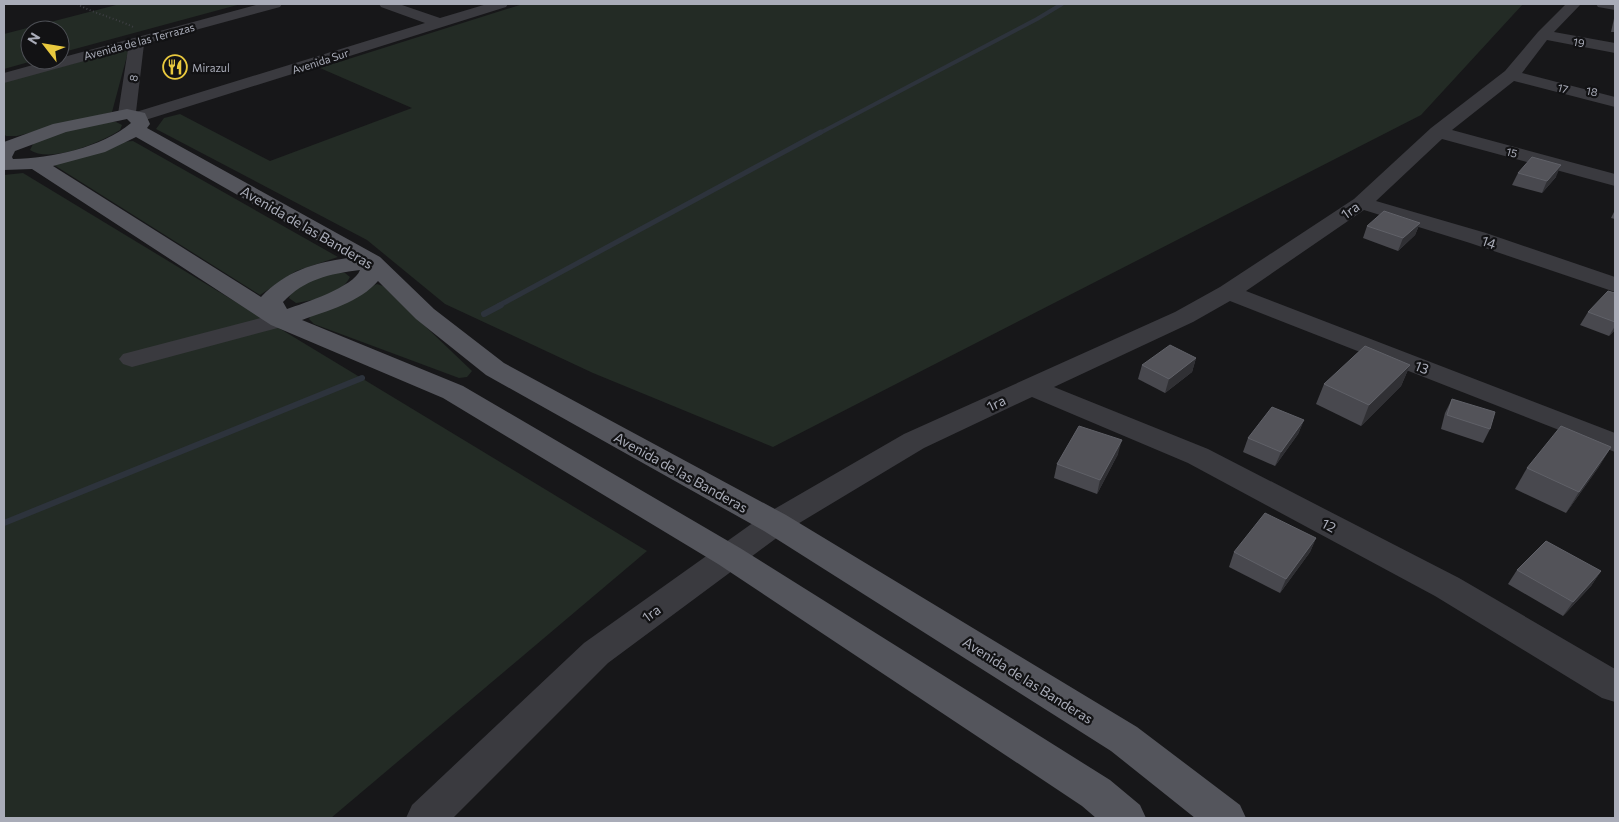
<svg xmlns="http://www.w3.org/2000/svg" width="1619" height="822" viewBox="0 0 1619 822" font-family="Commissioner,sans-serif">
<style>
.green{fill:#232b25}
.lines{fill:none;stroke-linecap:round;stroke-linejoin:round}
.stream-far2{stroke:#2d333c;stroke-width:4}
.stream-far1{stroke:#2d333c;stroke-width:5}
.stream{stroke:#2d333c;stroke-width:6}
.path{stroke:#3e3f44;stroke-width:2;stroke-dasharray:1 2.5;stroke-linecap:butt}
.minor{fill:#3a3a3f;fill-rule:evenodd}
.major{fill:#54555c;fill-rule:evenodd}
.wall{fill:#48484e}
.shaded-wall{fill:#303034}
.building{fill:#535359;stroke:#606168}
.labels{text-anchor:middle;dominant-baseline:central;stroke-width:4.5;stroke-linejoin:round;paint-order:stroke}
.far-street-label{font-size:11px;fill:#a9acb8;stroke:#121214}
.far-poi-label{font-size:11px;fill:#a9acb8;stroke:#121214;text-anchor:start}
.street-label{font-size:14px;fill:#a9acb8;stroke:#121214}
</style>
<rect width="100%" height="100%" fill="#171719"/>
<!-- green -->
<g class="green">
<polygon points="120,4 241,4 60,53 60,30 30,30 30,60 36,60 4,69 4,34"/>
<polygon points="523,4 1523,4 1421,115 773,447 593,373 445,304 367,240 156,129 164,118 180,114 270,161 412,108 320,68"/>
<polygon points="124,50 128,52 112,112 17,136 6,136 4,134 4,82"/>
<path d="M109 122H116L122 125 120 130C102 142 50 164 30 150L34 142 62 132Z"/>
<polygon points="133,141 338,257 296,271 260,295 54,165 121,142"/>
<polygon points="23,173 647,551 331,818 4,818 4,175"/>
<path d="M335 272 345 273 350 277C340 296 315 300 296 303L289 298C296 281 319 278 335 272Z"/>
<polygon points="377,284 383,286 472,371 467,377 459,378 314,324 309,319 312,314"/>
</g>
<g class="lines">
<!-- stream-far2 -->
<polyline class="stream-far2" points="818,134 1037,19 1062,4"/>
<!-- stream-far1 -->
<polyline class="stream-far1" points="498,306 821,132"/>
<!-- stream -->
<g class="stream">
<polyline points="484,314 501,305"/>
<polyline points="4,523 362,378"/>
</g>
<!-- path -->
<path class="path" d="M77 4C95 14 115 18 133 27"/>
<!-- minor -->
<g class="minor">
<polygon points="260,4 282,4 280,7 144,44 136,112 425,23 381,7 379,4 399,4 440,18 487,4 508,4 506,7 139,122 131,118 121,118 118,114 128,49 4,83 4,73 51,60 60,60 60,58"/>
<polygon points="1566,4 1581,4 1554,32 1615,43 1615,53 1547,40 1522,73 1615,97 1615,107 1514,81 1452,130 1615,174 1615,186 1442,139 1376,201 1486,233 1615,277 1615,292 1470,243 1364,210 1246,291 1615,433 1615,452 1230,301 1193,322 1054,387 1208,449 1459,578 1615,669 1615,702 1602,698 1435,596 1188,463 1032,397 924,448 786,531 608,663 453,818 406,818 412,805 584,643 764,515 904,434 1175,312 1220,287 1354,199 1431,128 1505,71 1538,32"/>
<polygon points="1596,4 1615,4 1615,10 1598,7"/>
<polygon points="280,313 289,315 292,320 289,325 132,367 123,364 119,359 123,354"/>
</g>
<!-- major -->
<path class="major" d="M127 109 145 113 150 124 147 128 380 257 434 309 504 363 786 515 1137 727 1240 805 1246 818H1195L1111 751 764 531 486 375 416 319 378 281C360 302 327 311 302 320L463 386 740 548 1110 780 1140 805 1146 818H1096L1082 806 718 564 443 398 271 325 32 169 4 170V142L53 124ZM127 119 131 123C101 148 52 158 13 159L12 157 15 151 66 132ZM136 137 348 258C313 263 286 271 261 297L53 166 105 152ZM360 270C354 287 304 303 287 309L283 302C305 279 329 274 360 270Z"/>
</g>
<!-- wall -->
<g class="wall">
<polygon points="1615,14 1615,32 1611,32"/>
<polygon points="1518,173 1556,177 1542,193 1512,185"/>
<polygon points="1615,210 1615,219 1611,218"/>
<polygon points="1420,223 1415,235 1398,251 1363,238 1367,226"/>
<polygon points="1615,293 1615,330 1609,336 1580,325 1588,312"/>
<polygon points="1196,358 1192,372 1165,393 1138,379 1142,365"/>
<polygon points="1410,365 1401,386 1361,426 1316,404 1324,384"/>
<polygon points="1452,399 1490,429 1483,443 1441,429 1445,413"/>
<polygon points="1304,420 1298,434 1275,466 1243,452 1248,438"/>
<polygon points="1611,447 1598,468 1566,513 1515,489 1527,468"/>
<polygon points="1118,454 1097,494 1054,478 1057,464"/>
<polygon points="1316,538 1310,552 1280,593 1229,567 1234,552"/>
<polygon points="1517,570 1601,571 1591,586 1563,616 1508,584"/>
</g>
<!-- shaded-wall -->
<g class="shaded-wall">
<polygon points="1561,165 1556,177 1542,193 1547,181"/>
<polygon points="1420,223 1415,235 1398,251 1403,238"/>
<polygon points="1615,326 1615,330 1609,336"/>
<polygon points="1196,358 1192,372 1165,393 1169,379"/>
<polygon points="1410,365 1401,386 1361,426 1369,405"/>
<polygon points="1304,420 1298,434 1275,466 1281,452"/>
<polygon points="1122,440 1118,454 1097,494 1100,480"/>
<polygon points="1611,447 1598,468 1566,513 1579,492"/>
<polygon points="1316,538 1310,552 1280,593 1286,579"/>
<polygon points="1601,571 1591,586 1563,616 1573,602"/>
</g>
<!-- building -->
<g class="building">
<polygon points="1532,157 1561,165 1547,181 1518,173"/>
<polygon points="1384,211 1420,223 1403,238 1367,226"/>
<polygon points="1608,291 1615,293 1615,322 1588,312"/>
<polygon points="1170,345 1196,358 1169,379 1142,365"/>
<polygon points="1365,346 1410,365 1369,405 1324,384"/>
<polygon points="1452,399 1495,412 1490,429 1447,415"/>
<polygon points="1272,407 1304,420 1281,452 1248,438"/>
<polygon points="1079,426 1122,440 1100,480 1057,464"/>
<polygon points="1561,426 1611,447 1579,492 1527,468"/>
<polygon points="1265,513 1316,538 1286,579 1234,552"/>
<polygon points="1546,541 1601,571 1573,602 1517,570"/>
</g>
<!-- icons -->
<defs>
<g id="restaurant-ring" transform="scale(1.25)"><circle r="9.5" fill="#121214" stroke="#e9c93e" stroke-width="1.5"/><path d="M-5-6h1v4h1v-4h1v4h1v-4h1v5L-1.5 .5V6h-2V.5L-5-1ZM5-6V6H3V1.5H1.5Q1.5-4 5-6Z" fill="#e9c93e"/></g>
</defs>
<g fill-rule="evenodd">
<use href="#restaurant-ring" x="175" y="67"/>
</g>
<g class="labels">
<!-- far-street labels -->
<g class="far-street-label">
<text transform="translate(139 41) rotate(-15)">Avenida de las Terrazas</text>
<text transform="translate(1579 42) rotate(10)">19</text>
<text transform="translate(320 61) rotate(-18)">Avenida Sur</text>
<text transform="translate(133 78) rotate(-81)">8</text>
<text transform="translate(1563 88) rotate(15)">17</text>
<text transform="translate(1592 91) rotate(11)">18</text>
<text transform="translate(1512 152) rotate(15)">15</text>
</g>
<!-- far-poi labels -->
<g class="far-poi-label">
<text x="192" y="67">Mirazul</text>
</g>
<!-- street labels -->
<g class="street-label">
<text transform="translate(1350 210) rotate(-35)">1ra</text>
<text transform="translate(307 227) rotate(30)">Avenida de las Banderas</text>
<text transform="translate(1489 242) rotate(19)">14</text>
<text transform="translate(1422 367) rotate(21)">13</text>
<text transform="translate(996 403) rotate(-25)">1ra</text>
<text transform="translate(681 472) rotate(29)">Avenida de las Banderas</text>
<text transform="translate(1329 525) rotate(28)">12</text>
<text transform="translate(651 613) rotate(-36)">1ra</text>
<text transform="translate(1028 680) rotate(32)">Avenida de las Banderas</text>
</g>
</g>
<!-- border -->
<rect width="1619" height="822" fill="none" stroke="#a9acb8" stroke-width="10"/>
<!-- north arrow -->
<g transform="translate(45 45) rotate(301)"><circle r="24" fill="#121214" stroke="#4e5056"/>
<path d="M0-4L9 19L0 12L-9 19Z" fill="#e9c93e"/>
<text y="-8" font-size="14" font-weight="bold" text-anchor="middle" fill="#a9acb8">N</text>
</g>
</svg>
